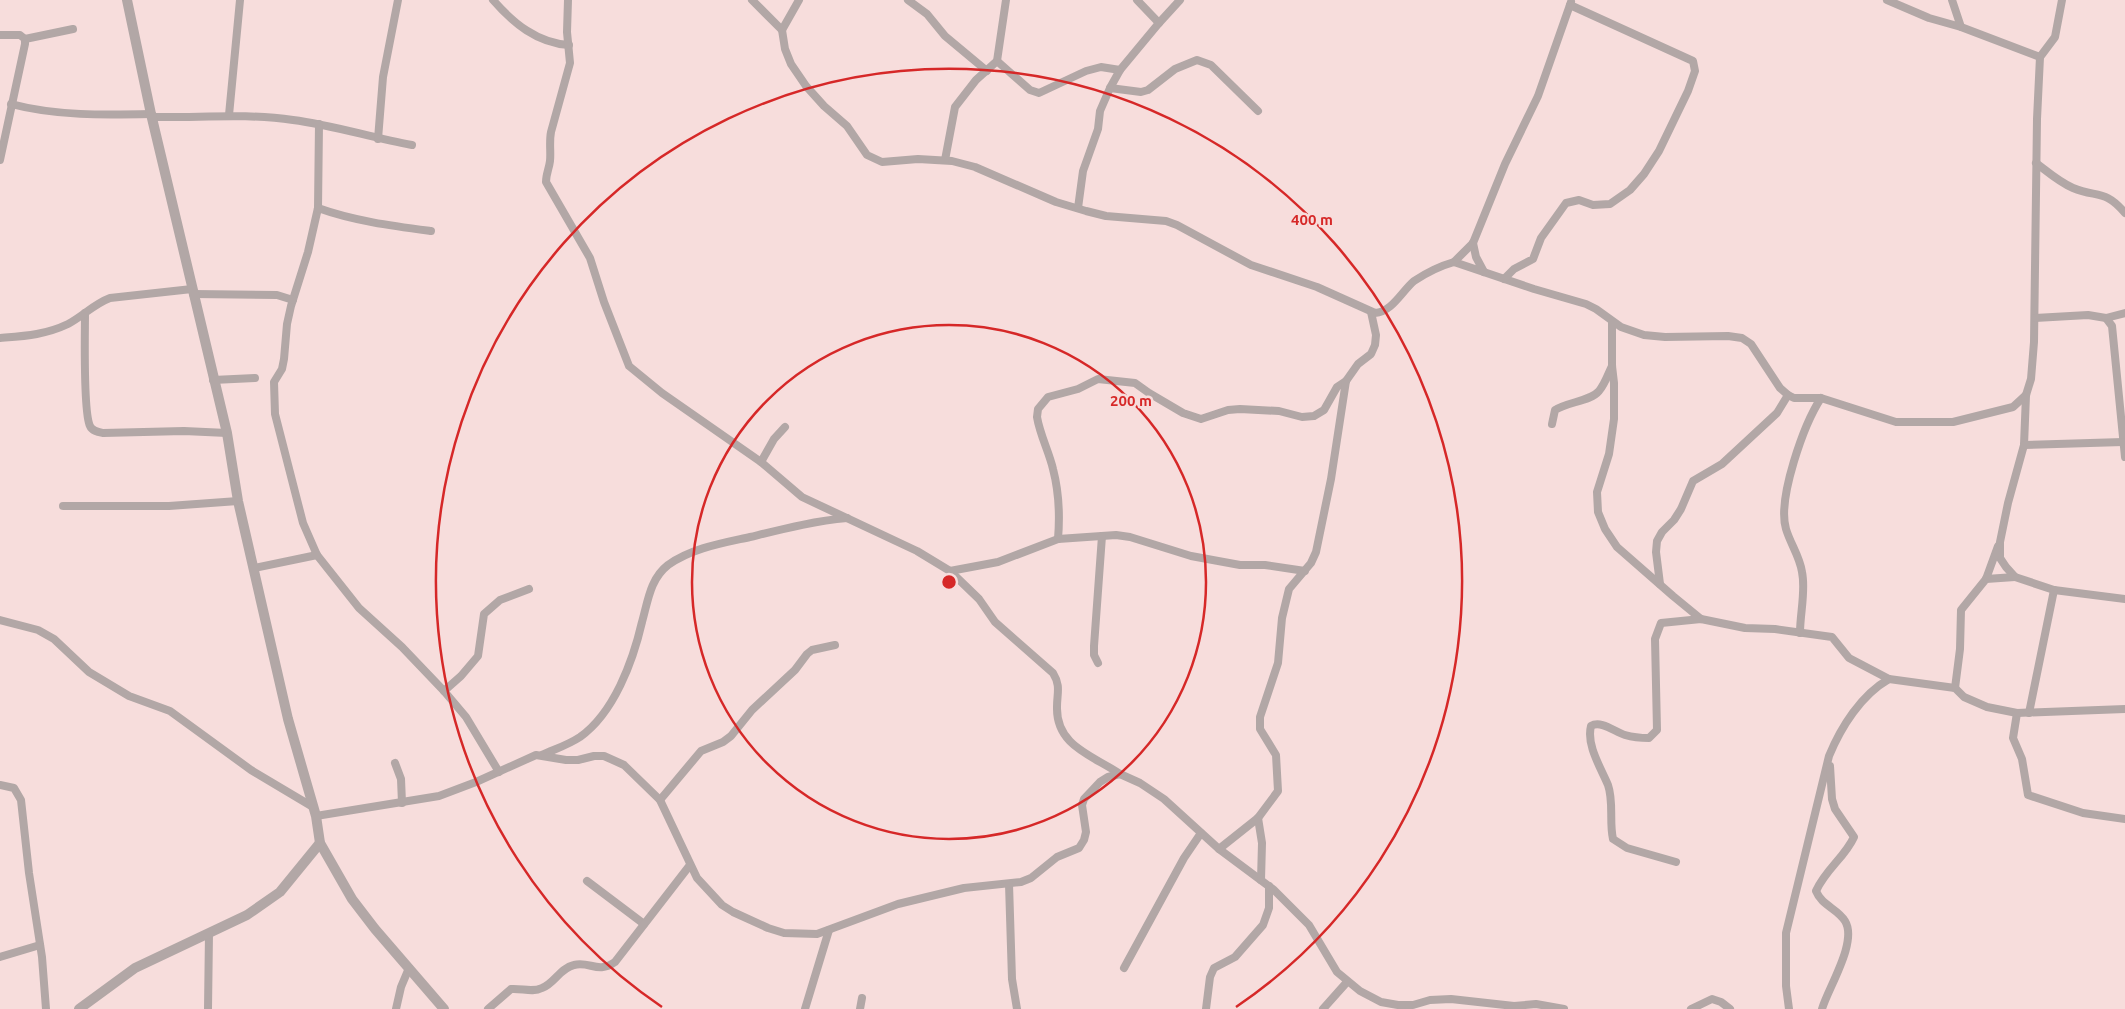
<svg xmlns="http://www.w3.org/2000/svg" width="2125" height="1009" viewBox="0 0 2125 1009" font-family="Ubuntu,sans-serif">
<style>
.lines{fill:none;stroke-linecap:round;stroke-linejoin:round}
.minor{stroke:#b2a7a6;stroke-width:8}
.tertiary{stroke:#b2a7a6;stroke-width:10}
.ring{fill:none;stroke:#d62828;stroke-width:2.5}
.centre{fill:#d62828;stroke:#f7dddc;stroke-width:2.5}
.ring-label{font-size:15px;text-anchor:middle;font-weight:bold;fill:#d62828;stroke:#f7dddc;stroke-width:5;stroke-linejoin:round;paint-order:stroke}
</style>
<rect width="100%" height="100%" fill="#f7dddc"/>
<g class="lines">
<!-- minor -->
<g class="minor">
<path d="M493 0C513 23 537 43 569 45"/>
<path d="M568 0 567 32 570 63 551 132C549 142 551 152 550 161 549 169 546 174 546 182L590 258 604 302 629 366 662 393 761 462 802 497 917 551 950 571 979 599 995 622 1053 673C1061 686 1057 693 1057 707 1056 746 1092 755 1120 774"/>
<polyline points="752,0 782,30"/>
<path d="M799 0 782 30 785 49 791 64 806 86 824 106 847 126 867 155 882 162 918 159 952 161 975 167 1056 202 1086 211 1106 216 1166 221 1177 225 1251 265 1317 287 1375 313C1392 312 1402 291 1414 281 1426 273 1440 266 1454 262L1534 289 1586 304 1596 309 1621 327 1644 335 1665 337 1728 336 1742 338 1751 344 1780 388 1788 395 1794 398H1821L1896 422H1953L2013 407 2026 395"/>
<polyline points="908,0 927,14 945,36 987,71"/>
<polyline points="1137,0 1159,23"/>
<polyline points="1887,0 1929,18 1961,27"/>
<polyline points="1952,0 1961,27 2040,57"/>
<polyline points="2062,0 2055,37 2040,57 2037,119 2034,342 2031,379 2026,395 2024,445 2008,503 2000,542 2000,558 2006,567 2015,577 2054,590 2125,599"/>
<polyline points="0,35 20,35 25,39 25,44 0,160"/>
<polyline points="25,39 73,29"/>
<polyline points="997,61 1030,90 1039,93 1086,71 1101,67 1120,70"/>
<polyline points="1110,88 1141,92 1148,90 1175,69 1197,60 1211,65 1258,111"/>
<path d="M11 104C56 116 104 115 151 114"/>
<polyline points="229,115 240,0"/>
<path d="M152 117C199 118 245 113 293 120 333 125 372 138 412 145"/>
<polyline points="319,124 318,208 308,252 291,306 287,324 284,359 282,369 274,382 275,414 303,523 317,555 359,608 402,647 444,691 466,717 499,772"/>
<polyline points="378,139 383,77 398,0"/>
<polyline points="945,160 955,107 976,80 997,61 1006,0"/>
<path d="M2036 163C2048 172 2059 182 2073 188 2097 198 2105 189 2125 213"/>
<path d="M318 208C354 221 393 226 431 231"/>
<polyline points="1078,208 1083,171 1098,129 1100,111 1110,88 1120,70 1159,23 1180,0"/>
<polyline points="1473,243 1476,257 1484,272"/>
<polyline points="1454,262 1473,243 1505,164 1538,96 1571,2"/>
<polyline points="1504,279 1514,269 1533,259 1541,238 1566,203 1579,200 1593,205 1610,204 1630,190 1644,174 1659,151 1688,91 1695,71 1693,61 1570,5"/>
<polyline points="193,294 277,295 293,300"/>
<path d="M85 313C85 334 83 412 90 426 92 431 98 432 103 433L184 431 227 433"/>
<polyline points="2035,318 2088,315 2106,318 2112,326 2125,457"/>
<polyline points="2106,318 2125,313"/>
<polyline points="1612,322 1612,366 1614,383 1614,419 1609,454 1597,492 1598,512 1605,529 1617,547 1673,596 1701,619"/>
<path d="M0 338C24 336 45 335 68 324 83 316 94 304 110 298L192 289"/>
<polyline points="213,380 255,378"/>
<path d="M1552 424 1555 410C1567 402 1591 401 1599 391 1605 384 1608 374 1612 366"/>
<polyline points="2024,445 2123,442"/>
<polyline points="761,462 774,439 785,427"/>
<polyline points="63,506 169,506 238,501"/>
<path d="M1058 539C1060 515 1059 492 1053 469 1049 452 1040 435 1037 417L1038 409 1048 397 1078 389 1098 379 1135 383 1149 393 1183 413 1201 419 1228 410 1240 409 1279 411 1302 417 1314 416 1324 410 1337 387 1346 381"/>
<polyline points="254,568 317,555"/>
<polyline points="950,571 998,562 1058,539 1116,535 1130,537 1191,556 1240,565 1265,565 1305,571"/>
<polyline points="1986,579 2015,577"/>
<polyline points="1660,584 1656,552 1657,541 1662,532 1674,520 1681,509 1693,481 1722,464 1777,413 1788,395"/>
<polyline points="0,620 38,630 54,639 89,672 129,696 170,711 251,770 313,807"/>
<path d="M1800 633C1800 613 1806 591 1802 572 1800 557 1790 543 1786 529 1777 499 1804 424 1821 398"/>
<polyline points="1098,663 1094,655 1094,646 1102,536"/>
<polyline points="1955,688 1960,649 1961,610 1986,579 1998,546"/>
<polyline points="444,691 461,676 478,656 484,614 500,600 529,589"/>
<polyline points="2017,713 2013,738 2022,759 2028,795 2083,813 2125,819"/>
<polyline points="2029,713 2054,590"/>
<path d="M542 755C555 749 568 745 580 737 614 713 633 661 642 622 648 601 650 579 668 565 692 548 723 543 750 537 783 529 814 521 847 518"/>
<polyline points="395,763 401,779 402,803"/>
<polyline points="0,785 14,788 21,800 29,873 42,957 46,1009"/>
<polyline points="660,800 701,751 723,742 731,736 752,710 795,670 807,654 812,650 835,645"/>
<polyline points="316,816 439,796 476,782 536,755 566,760 578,760 594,756 604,756 624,765 660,800 697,878 722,905 733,912 768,928 784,933 817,934 898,904 964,888 1021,882 1031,878 1057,857 1079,848 1084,840 1086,832 1082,805 1084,799 1100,782 1108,777 1120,774 1140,783 1164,799 1219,849 1274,890 1309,925 1337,972 1360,991 1381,1002 1398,1005 1413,1005 1430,1000 1451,999 1514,1006 1536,1004 1564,1009"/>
<polyline points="1258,818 1262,843 1261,880"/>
<polyline points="1219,849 1258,818 1278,791 1276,755 1260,729 1260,717 1278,663 1282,618 1289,589 1311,563 1316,552 1331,479 1346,381 1358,364 1371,354 1375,345 1376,335 1371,312"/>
<path d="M1676 862 1627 848 1613 839C1609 822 1614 802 1608 785 1601 768 1586 745 1591 726 1601 720 1615 732 1625 735 1632 737 1641 738 1649 738L1657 730 1655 639 1661 623 1701 619 1745 628 1775 629 1832 637 1849 658 1889 679"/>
<polyline points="587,881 644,924"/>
<polyline points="1009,884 1012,979 1017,1009"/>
<polyline points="0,957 40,945"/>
<polyline points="1124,968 1184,858 1201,833"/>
<polyline points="208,1009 209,933"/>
<polyline points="396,1009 401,987 409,968"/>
<path d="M488 1009 511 989C522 988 532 993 542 988 555 983 560 968 574 965 590 961 598 974 615 962L690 865"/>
<polyline points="805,1009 829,930"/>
<polyline points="860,1009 862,998"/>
<polyline points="1206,1009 1210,977 1214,968 1235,957 1263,925 1269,908 1269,886"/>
<polyline points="1323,1009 1347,982"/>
<polyline points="1691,1009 1712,999 1721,1002 1730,1009"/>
<path d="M1789 1009 1786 986V933L1829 756C1841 727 1861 695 1889 679L1955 688 1964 697 1987 707 2017 713 2125 709"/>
<path d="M1822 1009C1828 988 1858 942 1845 921 1837 908 1822 906 1816 891 1826 869 1845 857 1854 837L1835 809 1832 799 1830 766"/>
</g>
<!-- tertiary -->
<g class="tertiary">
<polyline points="127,0 151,114 227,433 238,501 288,719 316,816 320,843 352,899 375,929 444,1009"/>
<polyline points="79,1009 135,968 247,915 280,892 320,843"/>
</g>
</g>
<!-- distance rings -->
<g class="ring">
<circle cx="949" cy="582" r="257"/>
<path d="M662 1007A513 513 0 1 1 1236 1007"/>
</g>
<circle cx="949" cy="582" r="8" class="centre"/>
<g class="ring-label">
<text x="1312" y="225">400 m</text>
<text x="1131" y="406">200 m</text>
</g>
</svg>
